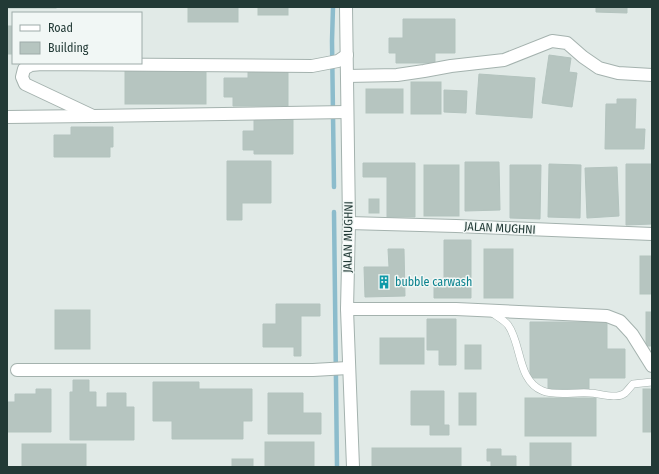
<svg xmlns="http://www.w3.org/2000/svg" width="659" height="474" viewBox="0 0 659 474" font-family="'Fira Sans Condensed',sans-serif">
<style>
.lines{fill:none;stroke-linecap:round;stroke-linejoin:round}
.stream{stroke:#8cbccc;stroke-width:4.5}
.building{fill:#b6c5c0;stroke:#b3c3be}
.service-casing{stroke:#a4b2ae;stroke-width:8}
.minor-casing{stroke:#a4b2ae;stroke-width:14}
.service{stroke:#fff;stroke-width:7}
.minor{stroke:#fff;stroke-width:12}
.labels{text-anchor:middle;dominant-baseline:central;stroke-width:3;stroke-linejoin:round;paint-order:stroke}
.street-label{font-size:12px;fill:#223a36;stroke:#f1f7f5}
.culture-label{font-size:12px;fill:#0d838f;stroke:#f1f7f5;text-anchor:start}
</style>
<rect width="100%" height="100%" fill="#e1eae7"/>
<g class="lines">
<!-- stream -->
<g class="stream">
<polyline points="333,7 332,41 334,187"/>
<polyline points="334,212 337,467"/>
</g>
</g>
<!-- building -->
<g class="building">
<rect x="7" y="7" width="49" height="1"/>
<rect x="188" y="7" width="50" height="15"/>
<rect x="258" y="7" width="30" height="8"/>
<polygon points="596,7 627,7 627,13 596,12"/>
<polygon points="403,19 455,19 455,53 435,53 435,63 396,63 396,53 389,53 389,38 403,38"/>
<rect x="7" y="26" width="6" height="28"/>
<polygon points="549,55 571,58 569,72 577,73 572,107 542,103"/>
<rect x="125" y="71" width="81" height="33"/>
<polygon points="248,72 288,72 288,106 233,106 233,97 224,97 224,78 248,78"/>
<polygon points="479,74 535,78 532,118 476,114"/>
<rect x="411" y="82" width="30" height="32"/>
<rect x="366" y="89" width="37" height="24"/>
<polygon points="444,90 467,91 466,113 444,112"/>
<polygon points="617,99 636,99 635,129 645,129 644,149 605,149 606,104 617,104"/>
<polygon points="254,118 293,118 293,154 254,154 254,150 243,150 243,131 254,131"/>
<polygon points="71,127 113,127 113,147 110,147 110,157 54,157 54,135 71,135"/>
<polygon points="227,161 271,161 271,203 242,203 242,220 227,220"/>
<polygon points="465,162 499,162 500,210 465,211"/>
<polygon points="363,163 415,163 415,217 387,217 387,177 363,177"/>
<polygon points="549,164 581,165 580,218 548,217"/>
<polygon points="626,164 652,164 652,224 626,225"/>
<rect x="424" y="165" width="35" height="51"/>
<polygon points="510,165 541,165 540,219 510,218"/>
<polygon points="617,167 619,216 587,218 585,168"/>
<rect x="369" y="199" width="10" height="14"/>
<polygon points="444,240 471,240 471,298 434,298 434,280 444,280"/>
<polygon points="388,249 404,249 405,296 365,297 364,267 389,267"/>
<rect x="484" y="249" width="29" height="49"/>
<rect x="640" y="256" width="12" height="38"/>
<polygon points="276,304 320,304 320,316 301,316 301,356 294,356 294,347 263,347 263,324 276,324"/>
<rect x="55" y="310" width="35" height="39"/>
<rect x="646" y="312" width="6" height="34"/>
<polygon points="427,319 456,319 456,365 439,365 439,350 427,350"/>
<polygon points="530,322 607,322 607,349 625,349 625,378 589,378 589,389 548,389 548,378 530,378"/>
<rect x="380" y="338" width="44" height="26"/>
<rect x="465" y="345" width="16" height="24"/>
<polygon points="73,380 89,380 89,392 96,392 96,407 107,407 107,393 126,393 126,407 134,407 134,440 70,440 70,392 73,392"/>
<polygon points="153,382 199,382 199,389 252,389 252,421 243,421 243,439 172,439 172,421 153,421"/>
<polygon points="36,389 51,389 51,432 7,432 7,402 15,402 15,394 36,394"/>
<rect x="643" y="389" width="9" height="43"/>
<polygon points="411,391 444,391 444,425 449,425 449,435 430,435 430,425 411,425"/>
<polygon points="268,393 303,393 303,413 321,413 321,434 268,434"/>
<rect x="459" y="393" width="17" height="32"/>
<rect x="525" y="398" width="71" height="38"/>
<rect x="265" y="442" width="49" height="25"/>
<rect x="530" y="443" width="41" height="24"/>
<rect x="22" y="444" width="64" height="23"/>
<rect x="372" y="448" width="89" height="19"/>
<polygon points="487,449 501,449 501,456 516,456 516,467 491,467 491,461 487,461"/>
<rect x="232" y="459" width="21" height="8"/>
</g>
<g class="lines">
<!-- service casing -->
<g class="service-casing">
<path id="service" d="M491 312C496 316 504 320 508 325 522 344 517 381 543 391 556 396 574 392 589 393 599 393 616 400 625 393 628 390 631 386 633 384L652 382"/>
</g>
<!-- minor casing -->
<g class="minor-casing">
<g id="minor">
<polyline points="346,7 349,223 347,309 353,467"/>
<polyline points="347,55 338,61 312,66 42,64 31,65 24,69 22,77 25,84 93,116 347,112"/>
<polyline points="347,76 397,75 424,71 451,66 504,60 552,41 567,43 583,57 599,68 618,73 652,75"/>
<polyline points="7,117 90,116"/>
<polyline points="349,223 456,226 652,234"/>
<polyline points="347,309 456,309 607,316 620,321 632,334 652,366"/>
<polyline points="17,370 313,370 348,368"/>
</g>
</g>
<!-- service -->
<use href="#service" class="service"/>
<!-- minor -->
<use href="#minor" class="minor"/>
</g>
<!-- icons -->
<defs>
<g id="building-bare" transform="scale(1.08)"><path d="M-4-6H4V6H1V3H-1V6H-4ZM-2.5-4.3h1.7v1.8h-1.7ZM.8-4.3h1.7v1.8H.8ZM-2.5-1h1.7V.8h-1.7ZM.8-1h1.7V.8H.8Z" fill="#0f9aa8" stroke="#f1f7f5" stroke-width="2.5" paint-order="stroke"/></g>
</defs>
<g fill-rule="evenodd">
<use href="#building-bare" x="384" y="282"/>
</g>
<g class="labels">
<!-- street labels -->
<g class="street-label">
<text transform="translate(500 228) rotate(3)">JALAN MUGHNI</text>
<text transform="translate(348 237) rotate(-89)">JALAN MUGHNI</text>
</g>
<!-- culture labels -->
<g class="culture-label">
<text x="395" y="282">bubble carwash</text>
</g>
</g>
<!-- border -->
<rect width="659" height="474" fill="none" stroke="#223a36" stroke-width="16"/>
<!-- legend -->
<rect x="12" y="12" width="130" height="52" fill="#f1f7f5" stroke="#9eaba9"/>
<rect x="20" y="25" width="20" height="6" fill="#ffffff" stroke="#9eaba9"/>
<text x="48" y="32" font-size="12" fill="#223a36">Road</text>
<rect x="20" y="42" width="20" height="12" fill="#b6c5c0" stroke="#9eaba9"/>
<text x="48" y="52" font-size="12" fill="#223a36">Building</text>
</svg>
